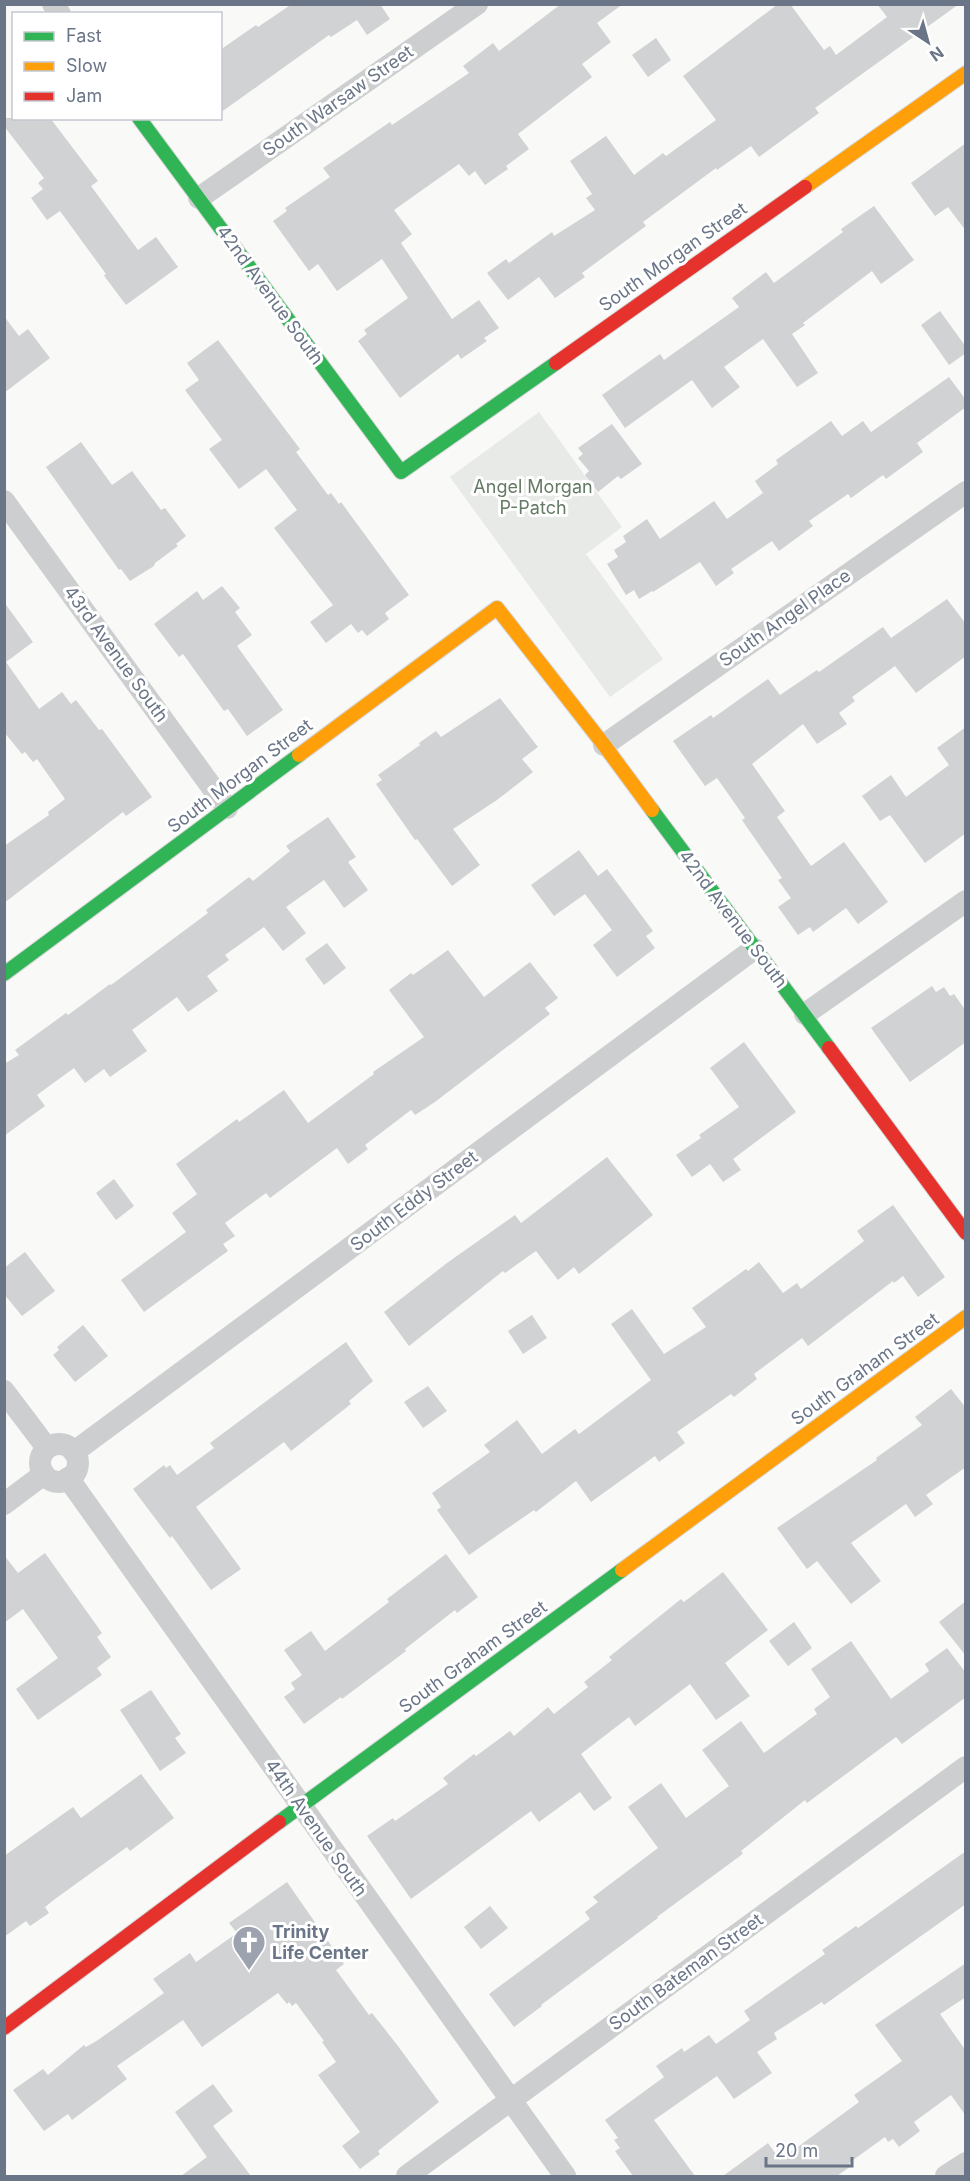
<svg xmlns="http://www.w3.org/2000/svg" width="970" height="2181" viewBox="0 0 970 2181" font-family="Inter,sans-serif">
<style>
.green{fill:#e7eae6}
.building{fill:#d1d2d3}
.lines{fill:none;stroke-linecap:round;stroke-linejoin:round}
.fast-casing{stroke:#d5d6d7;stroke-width:16}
.slow-casing{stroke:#d5d6d7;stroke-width:16}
.jam-casing{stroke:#d5d6d7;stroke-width:16}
.street{stroke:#cdcecf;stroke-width:22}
.fast{stroke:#30b455;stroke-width:14}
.slow{stroke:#ff9f0a;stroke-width:14}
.jam{stroke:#e5322d;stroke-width:14}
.labels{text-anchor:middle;stroke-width:6;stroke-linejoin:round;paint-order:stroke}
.street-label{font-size:18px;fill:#6a7587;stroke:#fff}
.park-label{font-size:18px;fill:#657a64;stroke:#fff}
.poi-label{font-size:18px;font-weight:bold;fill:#6a7587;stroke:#fff;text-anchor:start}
</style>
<rect width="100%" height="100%" fill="#f9f9f8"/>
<!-- green -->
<path class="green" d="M539,412l83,115 -36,27 77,105 -53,38 -160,-220z"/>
<!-- building -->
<g class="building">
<path d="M292,4h88l10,15 -23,16 -10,-15 -26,17 -2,-2 -109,78v-63l36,-25 2,2z"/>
<path d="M561,4h62l-26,19 14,19 -29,22 10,13 -74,57 11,15 -23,17 2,3 -23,16 -10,-14 -6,5 -10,-12 -65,46 18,24 -11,9 51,76 27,-19 20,28 -15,10 3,3 -26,18 -3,-5 -58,44 -42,-57 9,-7 -3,-4 44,-32 -26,-39 -45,32 -19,-27 -9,7 -36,-50 14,-10 -2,-3 45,-31 -7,-9 67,-46 2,3 77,-52 -6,-7 30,-23 6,8z"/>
<path d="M778,4h12l34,46 6,-4 6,9 51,-38 -10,-13h82l-144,104 4,5 -60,44 -8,-11 -34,24 -1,-2 -73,54 3,4 -64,47 3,4 -30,21 -16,-21 -31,23 -21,-27 19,-14 3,4 43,-31 2,4 41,-26 -9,-12 6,-4 -22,-33 36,-25 28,39 29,-22 3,3 50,-36 -33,-44z"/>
<path d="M656,38l15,22 -23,17 -16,-22z"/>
<path d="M4,118h46l48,63 -7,5 47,64 18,-13 22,30 -52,38 -21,-28 -1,-2 2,-1 -46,-63 -13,9 -16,-22 12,-9 -5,-6 6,-5 -40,-52z"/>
<path d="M966,143v88l-18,-24 -13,9 -24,-33z"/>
<path d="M874,206l40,54 -33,24 -9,-13 -69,52 2,2 -13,9 26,39 -21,14 -34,-48 -39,28 16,20 -28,21 -20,-28 -67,48 -23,-33 58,-41 4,6 75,-53 -7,-9 34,-26 8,11 69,-51 -2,-3z"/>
<path d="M940,311l26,36v6l-17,12 -28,-40z"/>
<path d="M4,316l15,20 9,-7 22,29 -46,35z"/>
<path d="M218,340l82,109 -4,3 32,43 3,-2 8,11 2,-2 68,93 -24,18 4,6 -22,17 -5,-6 -4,3 -7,-9 -25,19 -16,-21 23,-17 -59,-77 23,-18 -31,-41 -27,20 -30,-40 13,-9 -37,-50 14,-10 -12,-17z"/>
<path d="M949,377l17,23v7l-49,36 6,9 -37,27 -3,-4 -32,23 -3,-4 -39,27 4,5 -34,25 -7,-10 -41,28 3,4 -18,13 -16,-24 -47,30 -1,-1 -13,8 -5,-9 -8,5 -19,-31 11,-7 -4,-7 12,-8 -3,-6 24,-17 13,20 54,-38 13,18 36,-26 -8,-12 23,-17 -2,-4 55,-39 11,15 21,-15 8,11z"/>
<path d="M612,424l30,40 -21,15 -3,-3 -20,16 -13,-17 4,-4 -11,-13 5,-4 -5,-6z"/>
<path d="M81,442l31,43 20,-14 29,39 4,-2 21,28 -10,8 2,2 -23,17 -1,3 -24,15 -9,-12 -2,1 -73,-103z"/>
<path d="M222,586l18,22 -5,4 17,23 -15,11 46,64 -36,26 -19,-27 -4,2 -41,-57 -4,3 -25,-33 43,-33 6,9z"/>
<path d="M947,599l19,25v32l-50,37 -21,-27 -43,31 3,4 -16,12 8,11 -30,20 -14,-20 -51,40 33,47 -8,6 34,49 33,-24 44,60 -30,22 -12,-16 -33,24 -3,-5 -12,8 -20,-28 13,-9 -13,-18 4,-2 -40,-58 3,-2 -28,-40 -12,8 -32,-45 38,-26 2,3 55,-39 12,16 37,-25 2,2 64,-45 8,11z"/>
<path d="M4,602l29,40 -27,20 33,47 23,-17 9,12 5,-4 23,30 3,-1 50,68 -26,19 -3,-4 -119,91v-57l45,-31 -1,-3 17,-13 -28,-40 -4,3 -8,-10 -3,2 -18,-22z"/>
<path d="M500,698l38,49 -16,12 11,13 -36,28 -44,29 27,36 -28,21 -35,-47 -2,1 -39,-56 6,-4 -4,-5 42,-30 -1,-2 17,-12 5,6z"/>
<path d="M966,727v106l-41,30 -35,-48 -10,6 -18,-25 29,-21 15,22 43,-32 -12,-17z"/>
<path d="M328,817l28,40 -8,5 20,28 -24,18 -20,-28 -38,27 20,26 -23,18 -19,-24 -39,28 4,5 -22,16 11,15 -30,21 -11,-15 -45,33 15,21 -37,26 -6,-8 -19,14 -11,-15 -37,27 8,11 -41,30v-72l15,-9 -4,-5 51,-37 2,2 42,-31 1,1 97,-72 -2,-3 43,-33 4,4 37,-30 -4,-5z"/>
<path d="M579,850l19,26 9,-7 46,62 -7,5 9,12 -38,29 -24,-32 19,-15 -27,-36 -31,22 -23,-31z"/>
<path d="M327,943l19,25 -22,17 -19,-26z"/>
<path d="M448,950l36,47 46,-35 28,36 -13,10 5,6 -115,88 -20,13 -4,-5 -46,35 3,4 -20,15 -11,-16 -67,50 -4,-5 -41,30 10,13 -12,8 5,7 -84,61 -23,-32 65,-48 -14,-19 25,-19 -21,-30 61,-45 2,3 45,-32 24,33 66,-49 -1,-2 51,-35 -35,-47 22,-17 2,2z"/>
<path d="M932,986l4,6 8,-5 6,9 4,-2 12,17v31l-56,40 -39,-54z"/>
<path d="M744,1042l52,70 -63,47 8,11 -18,12 -13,-18 -18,13 -16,-22 25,-17 -2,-3 40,-28 -29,-39z"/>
<path d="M607,1157l46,58 -74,59 -5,-7 -16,13 -22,-29 -31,22 -2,-2 -94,75 -25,-34 63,-49 68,-48 6,8z"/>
<path d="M114,1179l20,27 -18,14 -20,-27z"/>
<path d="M893,1205l52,72 -27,20 -15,-21 -9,7 -1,-2 -85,65 -6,-8 -48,36 3,5 -23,18 -3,-3 -54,38 8,11 -26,19 -4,-6 -64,46 -15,-21 -40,31 -2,-2 -65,45 -32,-45 4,-3 -9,-14 58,-41 -6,-7 33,-25 25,34 33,-25 4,5 72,-54 -40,-56 21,-15 32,45 42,-27 -14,-19 54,-39 2,2 11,-9 24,31 14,-10 4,6 63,-48 -7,-10z"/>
<path d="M25,1252l30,39 -33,25 -18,-22v-26z"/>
<path d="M532,1315l15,23 -24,16 -15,-23z"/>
<path d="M83,1325l25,31 -33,26 -22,-27 6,-5 -2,-3z"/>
<path d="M346,1342l27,39 -24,20 2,3 -60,47 -7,-9 -88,65 45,62 -30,21 -39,-54 -2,2 -37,-49 31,-24 2,3 4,-3 7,10 37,-27 -4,-5z"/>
<path d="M428,1386l19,25 -24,17 -19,-26z"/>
<path d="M951,1389l15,19v59l-40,28 7,9 -18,13 -9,-13 -55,39 30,38 -30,23 -34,-43 -10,8 -30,-41 100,-68 -1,-2 46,-33 -7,-8z"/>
<path d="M45,1553l57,80 -5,4 14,20 -14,11 5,7 -64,45 -22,-31 42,-31 -35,-49 -19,14v-68l14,18z"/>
<path d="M446,1554l32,43 -21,16 -2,-3 -50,39 1,2 -64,48 -1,-2 -37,27 -20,-27 11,-8 -4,-6 11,-8 -18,-25 27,-19 14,20 64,-49 -2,-3z"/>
<path d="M723,1572l45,58 -43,33 25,33 -34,24 -26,-36 -55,42 -6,-9 -48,37 31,44 -18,13 -14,-19 -41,30 -8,-11 -120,88 -44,-63 26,-18 2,3 53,-37 -5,-6 31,-24 2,2 34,-25 4,5 34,-29 6,7 34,-27 -4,-5 28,-22 -3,-3 72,-58 3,3z"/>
<path d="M966,1601v55l-27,-34z"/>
<path d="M794,1622l18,26 -24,18 -19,-25z"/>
<path d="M851,1641l40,58 38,-28 -4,-7 22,-16 19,25v24l-64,47 -6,-7 -89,66 -2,-3 -64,51 2,2 -3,3 -83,61 1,1 -117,87 1,1 -28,21 -25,-33 101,-75 -5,-7 13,-10 -5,-5 65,-49 -30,-41 33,-24 25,35 43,-32 -27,-36 39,-29 23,32 53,-39 -3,-5 16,-12 -19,-28z"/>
<path d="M151,1690l30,44 -6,4 11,15 -26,18 -40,-61z"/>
<path d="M141,1774l33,44 -44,33 -3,-4 -72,52 -10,8 4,6 -19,13 -4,-5 -22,16v-81l69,-49 8,11z"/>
<path d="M966,1851v53l-142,101 -2,-3 -48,31 3,6 -20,13 15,21 -38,26 -17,-23 -63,44 41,56h-62l-18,-25 5,-3 -6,-8 4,-2 -13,-18 59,-43 -8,-11 26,-18 2,4 25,-17 7,9 34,-24 -6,-9 81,-57 -3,-4 34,-24 2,2z"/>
<path d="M287,1882l57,82 -8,6 33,45 3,-2 26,33 41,56 -61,49 2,3 -20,15 -18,-23 18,-14 -42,-57 18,-13 -14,-20 2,-1 -28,-38 -4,3 -3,-4 -2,2 -9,-11 -76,54 -19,-27 -66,46 10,13 -55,41 -4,-6 -24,17 -31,-41 30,-21 5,6 36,-30 2,2 12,-7 66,-47 -11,-14 37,-26 6,9 41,-29 -8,-10z"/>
<path d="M490,1906l18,22 -27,21 -17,-22z"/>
<path d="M966,1963v34l-26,17 26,37v65l-15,-21 -37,27 6,9 -21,16 -6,-8 -5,3 -3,-5 -36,26 2,3 -14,10h-114l45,-33 12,17 79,-58 -5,-7 48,-34 -27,-36z"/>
<path d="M213,2084l20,27 -20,15 38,50h-70l26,-19 -32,-45z"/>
</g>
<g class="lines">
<defs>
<g id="fast">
<path d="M139,118l262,354 155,-109"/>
<path d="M652,810l177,238"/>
<path d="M4,974l295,-219"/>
<path d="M279,1822l343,-252"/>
</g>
<g id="slow">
<path d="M805,187l161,-114"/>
<path d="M299,755l198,-147 107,137 48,65"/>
<path d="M622,1570l344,-253"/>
</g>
<g id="jam">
<path d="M556,363l249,-176"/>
<path d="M829,1048l137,185"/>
<path d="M4,2028l275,-206"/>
</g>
</defs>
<!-- fast casing -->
<use href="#fast" class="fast-casing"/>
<!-- slow casing -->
<use href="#slow" class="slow-casing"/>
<!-- jam casing -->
<use href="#jam" class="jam-casing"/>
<!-- street -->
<g class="street">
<path d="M53,4l7,10"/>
<path d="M199,198l278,-194"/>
<path d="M4,501l223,307"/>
<path d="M604,745l362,-253"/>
<path d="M805,1014l161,-113"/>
<path d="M4,1391l43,57"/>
<circle cx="59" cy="1463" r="19"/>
<path d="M74,1452l680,-503"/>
<path d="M68,1478l497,698"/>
<path d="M4,1504l40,-30"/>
<path d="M407,2176l559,-409"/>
<path d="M946,2176l20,-13"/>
</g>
<!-- fast -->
<use href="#fast" class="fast"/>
<!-- slow -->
<use href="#slow" class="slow"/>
<!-- jam -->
<use href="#jam" class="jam"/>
</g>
<!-- icons -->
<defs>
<symbol id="church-pin" viewBox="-11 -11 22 30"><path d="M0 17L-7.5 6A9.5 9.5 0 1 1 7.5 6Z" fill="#9ca3af" stroke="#fff"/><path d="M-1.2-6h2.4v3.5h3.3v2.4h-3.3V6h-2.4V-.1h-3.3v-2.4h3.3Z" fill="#fff"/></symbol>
</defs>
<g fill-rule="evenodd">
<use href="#church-pin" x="230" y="1923" width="38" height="52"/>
</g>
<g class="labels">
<!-- street labels -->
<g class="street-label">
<text transform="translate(338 101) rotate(-35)" y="6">South Warsaw Street</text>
<text transform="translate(673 257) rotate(-35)" y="6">South Morgan Street</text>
<text transform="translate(270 295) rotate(54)" y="6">42nd Avenue South</text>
<text transform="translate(785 618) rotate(-35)" y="6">South Angel Place</text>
<text transform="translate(116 654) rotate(54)" y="6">43rd Avenue South</text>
<text transform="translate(240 776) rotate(-37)" y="6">South Morgan Street</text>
<text transform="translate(733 919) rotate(53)" y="6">42nd Avenue South</text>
<text transform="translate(414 1201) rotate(-37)" y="6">South Eddy Street</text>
<text transform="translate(865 1369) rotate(-36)" y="6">South Graham Street</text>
<text transform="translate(473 1657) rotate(-36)" y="6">South Graham Street</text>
<text transform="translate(316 1828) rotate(55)" y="6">44th Avenue South</text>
<text transform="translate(686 1972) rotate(-36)" y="6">South Bateman Street</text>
</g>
<!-- park labels -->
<g class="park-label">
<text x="533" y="493">Angel Morgan<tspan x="533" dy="21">P-Patch</tspan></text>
</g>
<!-- poi labels -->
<g class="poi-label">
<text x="272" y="1938">Trinity<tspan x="272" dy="21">Life Center</tspan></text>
</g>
</g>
<!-- border -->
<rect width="970" height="2181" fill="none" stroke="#6a7587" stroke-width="12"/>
<!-- legend -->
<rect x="12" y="12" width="210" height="108" fill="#ffffff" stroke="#c3c8cf" stroke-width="1.5"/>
<rect x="24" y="32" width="30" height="9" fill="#30b455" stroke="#c3c8cf" stroke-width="1.5"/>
<text x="66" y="42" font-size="18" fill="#6a7587">Fast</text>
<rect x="24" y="62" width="30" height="9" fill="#ff9f0a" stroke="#c3c8cf" stroke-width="1.5"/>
<text x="66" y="72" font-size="18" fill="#6a7587">Slow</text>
<rect x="24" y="92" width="30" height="9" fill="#e5322d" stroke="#c3c8cf" stroke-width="1.5"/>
<text x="66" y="102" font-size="18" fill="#6a7587">Jam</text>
<!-- north arrow -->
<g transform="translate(928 42) rotate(144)" stroke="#ffffff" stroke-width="4.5" paint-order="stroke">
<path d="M0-4.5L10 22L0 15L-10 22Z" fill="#6a7587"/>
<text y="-9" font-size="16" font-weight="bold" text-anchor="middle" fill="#6a7587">N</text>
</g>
<!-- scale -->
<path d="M766 2157v9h86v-9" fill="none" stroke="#6a7587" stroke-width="3"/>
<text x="775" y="2157" font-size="18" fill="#6a7587" stroke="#ffffff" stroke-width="4.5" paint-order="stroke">20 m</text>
</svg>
